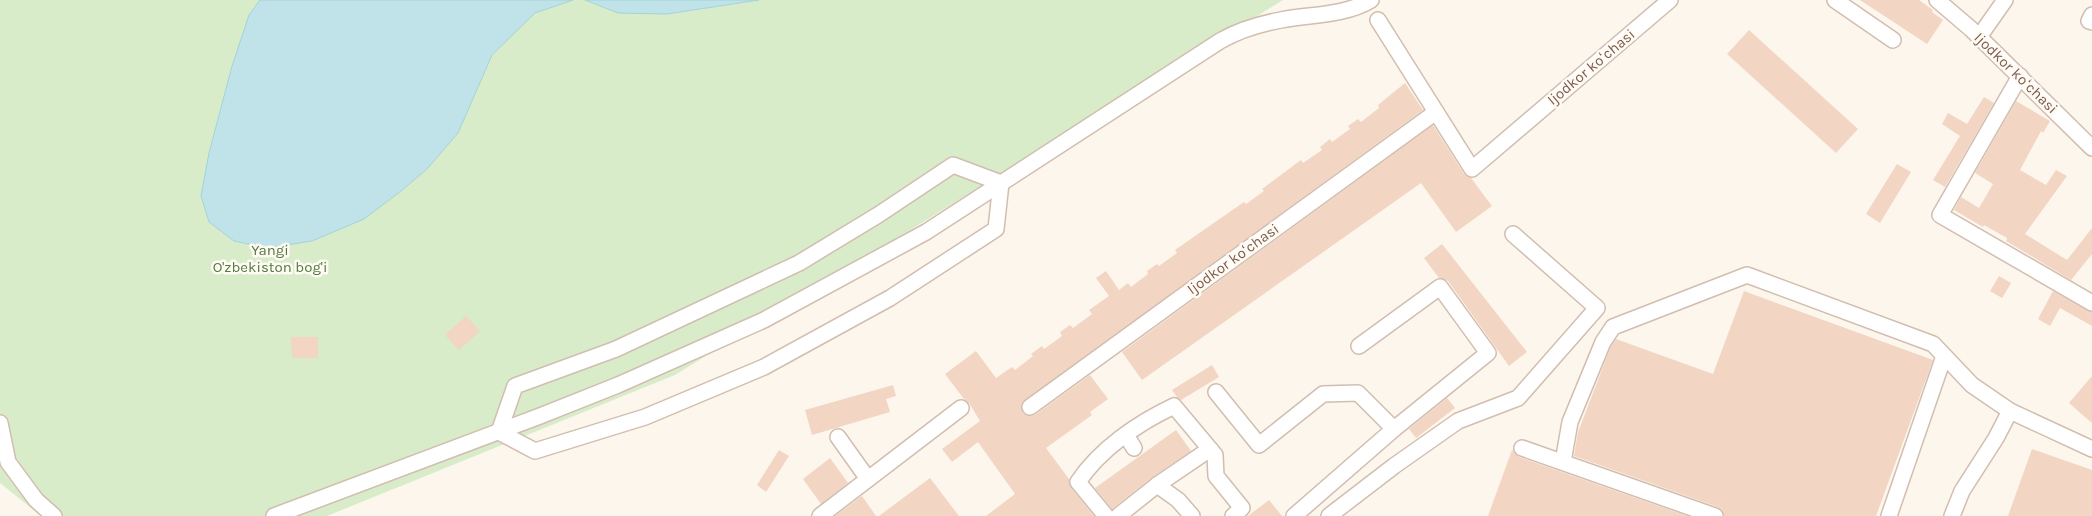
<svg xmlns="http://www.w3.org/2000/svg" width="2092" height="516" viewBox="0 0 2092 516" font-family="Karla,sans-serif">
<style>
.green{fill:#d8ecc9}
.water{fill:#bfe3e8;stroke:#a5d3da}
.building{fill:#f3d5c3}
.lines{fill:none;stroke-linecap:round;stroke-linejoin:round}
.minor-casing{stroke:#d1beb0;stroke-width:18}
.minor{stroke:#fff;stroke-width:15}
.labels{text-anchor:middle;stroke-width:5;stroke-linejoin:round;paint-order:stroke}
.street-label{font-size:15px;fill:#7a5c4d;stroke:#fffaf3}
.park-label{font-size:15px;fill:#537a41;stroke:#fffaf3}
</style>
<rect width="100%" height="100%" fill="#fdf6ec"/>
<!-- green -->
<path class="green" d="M0,0h1283l-608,375 -348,141h-286l-41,-33z"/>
<!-- water -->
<g class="water">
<path d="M260,0h313l-38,13 -43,42 -34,78 -31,36 -26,22 -37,28 -52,22 -45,7 -33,-7 -25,-19 -8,-26 8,-43 23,-87 17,-51z"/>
<path d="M585,0h174l-92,14 -49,-1z"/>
</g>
<!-- building -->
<g class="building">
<path d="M1860,0h59l14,10 -1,2 11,8 -16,24z"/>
<path d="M1749,30l109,99 -22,24 -109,-99z"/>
<path d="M1405,83l18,27 -401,293 -1,5 2,5 7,3 5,-1 55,-40 18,24 -18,13 2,3 -46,33 23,31 2,9 23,28h-108l29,-22 -37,-52 -26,20 -10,-13 38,-28 -11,-18 -5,-4 -19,-25 31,-23 20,27 16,-11 3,3 18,-14 -2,-2 11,-8 2,3 18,-13 -2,-4 10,-7 3,3 19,-14 -3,-4 20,-14 -13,-18 10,-7 13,19 9,-7 3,4 17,-13 -1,-3 10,-7 2,2 18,-13 -2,-3 69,-48 2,2 18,-13 -2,-2 39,-29 2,3 19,-13 -2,-3 10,-8 2,3 18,-13 -2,-3 10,-7 3,3 18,-14 -1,-3z"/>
<path d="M1984,97l10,6 -49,84 -12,-7 27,-44 -18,-12 6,-11 19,11z"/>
<path d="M2016,101l34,20 -7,12 -2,-2 -21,39 26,15 10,-15 11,6 -42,58 42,26 25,-32v26l-21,26 -65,-39 1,-3 -23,-13 -1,2 -29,-17 7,-13 18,11 14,-24 -18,-11z"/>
<path d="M1433,125l31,49 7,4 21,28 -36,26 -35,-49 -279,197 -20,-28z"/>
<path d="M1897,164l14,8 -31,51 -14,-9z"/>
<path d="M1442,244l85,108 -18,14 -61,-85 -9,-3 -15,-20z"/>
<path d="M1999,276l12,7 -9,15 -12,-7z"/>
<path d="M1744,291l189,69 -57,156h-152l-2,-6 -4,-3 -144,-51 4,-24 33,-86 5,-7 97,35z"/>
<path d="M2053,291l39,21v14l-32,-18 -10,18 -12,-7z"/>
<path d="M466,316l14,15 -21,19 -14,-15z"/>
<path d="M291,337h27v21h-26z"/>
<path d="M1212,365l7,12 -38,23 -4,-3 -5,-7z"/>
<path d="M2092,376v47l-23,-20z"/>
<path d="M893,385l3,11 -10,3 4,13 -78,23 -7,-25z"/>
<path d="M1447,398l8,10 -39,30 -7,-9z"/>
<path d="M1176,430l15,21 -40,27 -39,31 -17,-21z"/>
<path d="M2032,449l60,21v46h-84z"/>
<path d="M779,450l10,6 -23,36 -9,-7z"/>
<path d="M1512,450l7,7 168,59h-199z"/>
<path d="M830,458l18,25 -27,21 -18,-25z"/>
<path d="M930,478l29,38h-80z"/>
<path d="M862,496l14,20h-41z"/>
<path d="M1269,500l13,16h-34z"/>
</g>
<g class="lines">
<defs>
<g id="minor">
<path d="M1835,0l58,40"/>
<path d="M1937,0l34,29 121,119"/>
<path d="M2092,15l-3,6 3,1"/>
<path d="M1378,20l94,149 198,-169"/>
<path d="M1979,37l26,-37"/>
<path d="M2020,76l-80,139 152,88"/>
<path d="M953,165l48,18 -5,46 -106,69 -126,69 -119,50 -110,34 -36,-19 16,-46 101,-37 183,-86 79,-48z"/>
<path d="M1216,392l43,53 64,-51 35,-1 36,36"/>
<path d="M1030,407l406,-295"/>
<path d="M0,423l8,39 28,38 18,16"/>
<path d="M1126,435l8,13"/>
<path d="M838,437l30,42"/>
<path d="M1522,448l193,68"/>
<path d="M1563,462l7,-40 33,-80 10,-15 134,-52 186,69 39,41 38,26 82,38"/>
<path d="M1157,485l21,15 14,16"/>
<path d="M274,516l266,-100 78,-31 146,-65 162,-88 294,-191c19,-11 39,-17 61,-21 31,-6 63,-4 90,-20"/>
<path d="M820,516l141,-108"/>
<path d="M1106,516l-28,-34c22,-33 60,-59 96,-76l41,49 1,21 26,32 -9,8"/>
<path d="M1118,516l39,-31 53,-36"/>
<path d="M1294,516l100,-87 94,-76 -48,-66 -81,59"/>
<path d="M1329,516l65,-50 64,-45 60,-23 79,-90 -84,-74"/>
<path d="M1889,516l55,-160"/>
<path d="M1952,516l10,-25 34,-53 14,-27"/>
</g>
</defs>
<!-- minor casing -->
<use href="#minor" class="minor-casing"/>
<!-- minor -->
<use href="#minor" class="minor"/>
</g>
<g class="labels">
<!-- street labels -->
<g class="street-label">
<text transform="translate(1591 67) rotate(-40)" y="5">Ijodkor koʻchasi</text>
<text transform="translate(2016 73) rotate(44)" y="5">Ijodkor koʻchasi</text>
<text transform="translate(1233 259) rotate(-36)" y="5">Ijodkor koʻchasi</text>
</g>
<!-- park labels -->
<g class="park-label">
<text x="270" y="255">Yangi<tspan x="270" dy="17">O'zbekiston bog'i</tspan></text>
</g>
</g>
</svg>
